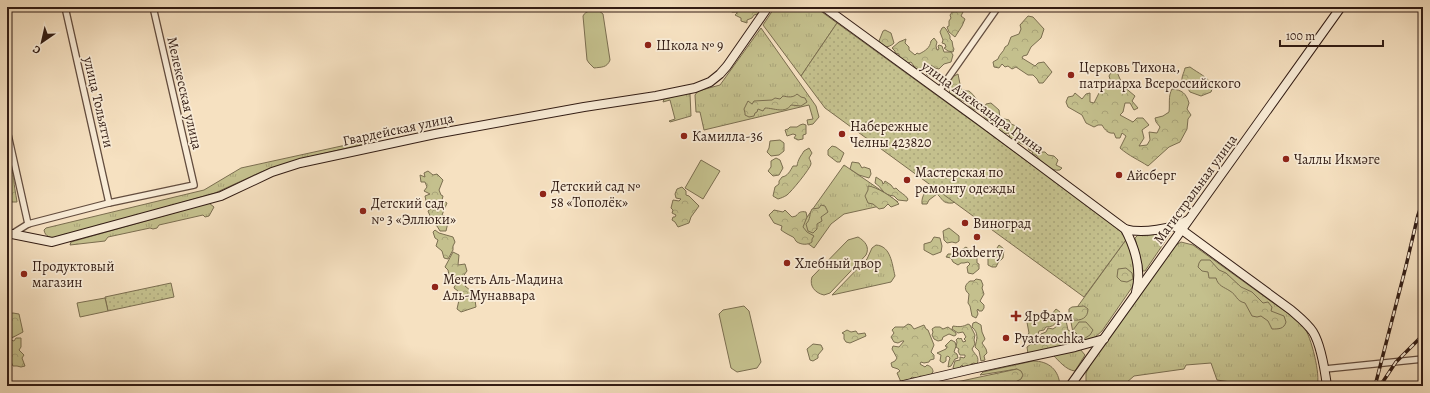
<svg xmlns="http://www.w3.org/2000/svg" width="1430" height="393" viewBox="0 0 1430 393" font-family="Alegreya,serif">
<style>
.grass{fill:url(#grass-tufts);stroke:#7b6e50}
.forest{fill:url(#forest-crowns);stroke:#7b6e50}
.park{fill:url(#park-dots);stroke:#7b6e50}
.garden{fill:#c4c08d;stroke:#7b6e50}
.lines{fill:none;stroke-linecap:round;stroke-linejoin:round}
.street-casing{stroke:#634d3f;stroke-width:8}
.secondary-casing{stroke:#321c14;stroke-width:10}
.street{stroke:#f9ecd7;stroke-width:5.5}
.secondary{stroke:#f9ecd7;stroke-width:8}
.rail-casing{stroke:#321c14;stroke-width:3.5}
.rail{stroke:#f9ecd7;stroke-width:2;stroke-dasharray:6;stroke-linecap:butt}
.poi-dot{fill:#8f2418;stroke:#f9ecd7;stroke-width:1.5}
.labels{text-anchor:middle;stroke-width:3.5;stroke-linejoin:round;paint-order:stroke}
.poi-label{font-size:14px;fill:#321c14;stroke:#f9ecd7;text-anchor:start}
.street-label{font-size:14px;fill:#321c14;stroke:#f9ecd7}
</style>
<defs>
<pattern id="grass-tufts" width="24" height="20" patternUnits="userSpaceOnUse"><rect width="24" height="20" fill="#c4c08d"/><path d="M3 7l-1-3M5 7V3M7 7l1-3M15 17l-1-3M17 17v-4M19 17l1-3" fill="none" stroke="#a9a479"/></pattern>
<pattern id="forest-crowns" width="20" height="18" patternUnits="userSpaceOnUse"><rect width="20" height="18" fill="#c4c08d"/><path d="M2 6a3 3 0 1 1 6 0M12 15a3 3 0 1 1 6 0" fill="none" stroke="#a9a479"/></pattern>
<pattern id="park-dots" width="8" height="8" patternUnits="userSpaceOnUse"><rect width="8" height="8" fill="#c4c08d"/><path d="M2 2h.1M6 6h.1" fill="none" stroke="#a9a479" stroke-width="1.8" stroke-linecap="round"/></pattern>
</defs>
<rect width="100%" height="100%" fill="#f6e1c1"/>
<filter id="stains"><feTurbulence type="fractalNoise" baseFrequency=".005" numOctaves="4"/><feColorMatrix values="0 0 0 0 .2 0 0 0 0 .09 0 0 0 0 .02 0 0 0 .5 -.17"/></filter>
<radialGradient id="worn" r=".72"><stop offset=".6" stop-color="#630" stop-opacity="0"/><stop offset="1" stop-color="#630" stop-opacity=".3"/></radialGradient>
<!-- grass -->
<g class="grass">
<path d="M775,7h40l22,16 -36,53 -38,-51z"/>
<path d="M761,28l55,78 3,11 -6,7 -5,1 -1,-5 6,-1 -4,-14 -105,25 -4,-18h-4l-1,-17 3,-4 22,-6z"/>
<path d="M688,93l2,1 1,22 -21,6 -1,-1 6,-2 -5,-19 -7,2 1,-3z"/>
<path d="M369,140v3l-69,16 -39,13 -46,21 -158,45c-6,0 -12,-1 -13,-8l2,-2 158,-38 37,-22z"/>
<path d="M844,165l54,37 -54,12 -13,10 -17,24 -19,-14z"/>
<path d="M209,203l5,4 -5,9 -4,1 -2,-2 -44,10 -2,3 -4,1 -3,-1 -42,9 -3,4 -35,4 1,-3z"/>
<path d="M1167,230l3,4 -25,37h-2l-8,-33 3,-3z"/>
<path d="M1128,237l7,37 -2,12 -31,45 -8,7 -19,5 -5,-26z"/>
<path d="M1181,242l12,3c24,17 48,35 72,52 13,10 28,18 39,30 7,9 17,49 13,59h-85l-1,-4 -14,-2 -6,-17 -25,2 -2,4 -50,7 -8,7v3h-40v-13l7,-13 80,-113z"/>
<path d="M876,245c15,1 16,19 19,31l-4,6 -59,13 35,-36 5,-11z"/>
<path d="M1080,349l5,6 -10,16c-9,-1 -16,-10 -22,-16z"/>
<path d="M1033,361c16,0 26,9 27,25h-52l13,-8 1,-3 -5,-6 -37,6 3,-3z"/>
</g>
<!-- forest -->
<g class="forest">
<path d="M725,7h35l1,2 -3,5 -4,1 -2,3 -5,2v3l-6,-2v-3l-6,-3 2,-2v-1h-5z"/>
<path d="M956,7l6,1 1,4 -2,4 4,3 -3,7 -7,11 -6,-5 -2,-5 2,-1v-5l2,-3 -1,-3z"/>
<path d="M1028,16l5,1 11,12 -3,9 -10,9 -4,8 -4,1 -1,2 13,8 3,-3 6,-1 8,10 -9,11h-4l-2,-4 -4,-4h-5l-12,-8 -4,2 -4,-3 -3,1 -3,-3 -3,4 -5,-1 -1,-5 5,-3c1,-5 6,-7 7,-12l3,-2 3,-8 8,-3 2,-5 -1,-4z"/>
<path d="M944,27l2,2 4,7v3l2,2 1,6 1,2 -1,3 -5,-1 -4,-3 2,-1 -1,-3 -3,-1 1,-3 -3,-8 2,-4z"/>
<path d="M885,30l6,3 3,10c-3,3 -6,4 -11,4l-4,-6 4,-10z"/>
<path d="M934,38l3,4 -1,4 1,4 2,-1 -1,-3 1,-1 3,1 2,6h7l2,3 -2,7 -7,2 -5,5 -4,-1 -4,-3 4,9 -2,3 -6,-2 -3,-5 -4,1 -4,-2 -5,-7 -3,1 -9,-6v-3l-4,-1v-2l-3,-3 7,-6 7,-3 -1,4 4,4v3l6,5 2,-2 2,1c6,-3 11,-6 12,-13z"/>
<path d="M1190,67c8,6 18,10 23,19l-2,6 -10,4 -11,-4 -5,-8 -3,-1c-1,-6 2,-10 3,-15z"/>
<path d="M1112,71l5,1 6,14 12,10 -3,5 6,7 -4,2 -4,-7h-5l-2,9 -3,3 13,7 4,-4h6l6,7 -7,5 2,8 -5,8 8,-1 3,-5 -1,-8 8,1 3,-6 -4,-5 -1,-4 8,-2 6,-4c1,-8 -1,-16 3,-23 10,1 14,4 17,14l-2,6 4,6 -3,4 -1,10 -7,13 -11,5 -21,19c-9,-6 -19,-10 -28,-18l6,-12 -4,-3 -2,5h-4l-2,-5c-6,1 -9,-3 -12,-8h-4l-4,2 -8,-4 -4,-8 -14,-8 -2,-5 2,-5 5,-1 2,-3 7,6 4,-5 4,-1v9l4,1 5,-10 12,-11 -2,-6z"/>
<path d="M958,74l3,15 5,2h3c6,4 8,11 13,15l-1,4c-6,1 -11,-1 -13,-7l-9,-4h-3l-1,-3 -6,-3 1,-3 -4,-5 4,-4v-3z"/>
<path d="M797,94l4,3 4,1 2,4 -6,4 -10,-1c-6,9 -17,3 -26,3l-2,3 -5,-2 -1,3 -2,1 -1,3 -5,1 -4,-2v-2l-1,-4 4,-8 4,3 2,-3 18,-1 3,-2 5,1 3,-3c5,1 10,2 14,-2z"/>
<path d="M991,103l8,7 1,8 9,2 2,4 5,2 2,7 9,3 1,4 12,8 1,4h4l3,3 6,1 4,4 -2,5 6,3 -2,2c-9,2 -19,-8 -24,-15h-3l-1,-4 -3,-1 -2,-5c-6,0 -10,-5 -17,-6l-1,-6 -6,1 -6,-6 -1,-3c-6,-2 -14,-8 -14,-15l4,3h6l-7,-6 1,-3z"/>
<path d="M803,124l3,1v9l-3,1v4l-5,1 -4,-2 2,-3 -3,-1 -6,2 -2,-6 3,-1 2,-2h7l3,-2z"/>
<path d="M780,140l4,3v8l-5,4 -8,1 -4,-4 2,-4 1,-7z"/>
<path d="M832,146l4,1 8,6 -4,9h-3l-9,-7v-5z"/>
<path d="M809,148l3,5 -3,5c1,2 2,4 2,6 -1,5 -20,28 -24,31 -3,2 -6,3 -9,4l-5,-3 2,-9 4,-3v-3l3,-4c6,-1 8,-6 11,-11h4c1,-7 4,-10 7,-15z"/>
<path d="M776,158l4,2 3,8 -4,7 -6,1 -5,-5 3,-4v-6z"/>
<path d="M7,162l5,4v6l2,3c-1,6 2,20 3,27h-5l-5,-9z"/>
<path d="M852,162l7,1 3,5 2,-1 6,2 1,5 -2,4 -10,-3 -9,-6z"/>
<path d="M428,171l5,4 4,-1 6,6 -4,10 2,5 2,1 -1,4 5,3 -5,12 7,3 -3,13h-6l-3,-5 -4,-3 -5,-12 4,-3v-5l-6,-2 -1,-5 5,-2 -6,-3 3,-4 -2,-5h-4l-1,-7 5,2 -1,-4z"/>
<path d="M876,177l6,4 1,3 1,-1 1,-2 6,4 3,4 2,-1c4,5 9,6 12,11l-1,2 -9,-1 -4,-4c-12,-1 -11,-8 -19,-13z"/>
<path d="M933,183l23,17 -3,3c-11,1 -10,-4 -16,-9l-8,6 -2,4h-5c-1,-9 5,-14 11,-21z"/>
<path d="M868,186c7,0 27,12 31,18l-8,3 -3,-3 -4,4 -5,1 -6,-5 -5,-1 -3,-7 3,-6z"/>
<path d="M682,187l4,4v4l3,1 10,10 -8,11 -2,6 -11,4 -3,-5 -3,-2 1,-3h2l1,-2 -4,-2 1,-3 -2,-2 2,-8 6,1 2,-2 -5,-1 -1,-4 2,-5z"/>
<path d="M821,205l4,1 3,6 -7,5 1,4 -5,3v5l-4,4 -5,-2 -2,-7c5,-5 3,-10 6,-15l7,-1z"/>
<path d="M774,210l9,2 2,-2 7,7 4,-1c3,-4 5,-5 10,-4l1,5 -4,10 4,5 7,4 -2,3v3c-4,3 -10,3 -15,0 -2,-1 -2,-4 -4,-5 -4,-2 -8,-4 -12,-7l1,-4 -8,-3 -5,-8z"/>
<path d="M949,228l10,8v5l-3,2 -4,-1 -5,1 -3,-3 -1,-9z"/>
<path d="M435,230l4,3 14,4 2,5 -2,4v4l-5,9 -4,-1 -2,-7 -6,-5 2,-6 -3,-2 -2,-6z"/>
<path d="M934,237l6,1 2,8 -1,6 -8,3 -9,-5v-6l7,-2z"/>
<path d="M999,245l5,4 -1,9 -5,5 -2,4h-4l-4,-2v-8l5,-3z"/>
<path d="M966,247c5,3 6,8 11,11v5l2,1v5l-6,5 -5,-1 -1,-6 3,-3 -2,-2 -4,1h-3l-3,2 -5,-3 -2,-4 -5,-1 2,-3h4l6,2 3,-6z"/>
<path d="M453,252l6,3 -1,10 7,-1 2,7 -3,4 4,3 -3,8 6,5v5l4,4 1,7 -15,5 -4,-3 2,-9 -4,-5 3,-4 -4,-3 3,-8 -2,-4 -6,-1 -1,-5 -3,-3z"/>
<path d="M1201,260h9l9,10 7,3 15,14 11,5 11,11 5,-1 4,5 -1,4 13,5 2,6c-2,7 -7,7 -14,7l-4,-8 -7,-5 -4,1 -5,-1 -7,-13c-9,-2 -8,-8 -15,-12 -6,-4 -12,-5 -14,-13h-7l-1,-6 -6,-1 -4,-4 1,-4z"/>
<path d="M1126,268l6,5 1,6 -6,3 -6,-1 -4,-4 1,-8z"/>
<path d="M976,279l5,1 2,5 -1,3 2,6 -4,7 4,4v3l-2,3h-3l-1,-2 -1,1 1,4 -2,4 -4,-2 -2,-10 -2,-3 1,-9c-5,-4 -5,-9 1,-13h4z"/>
<path d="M1084,306l4,3c0,9 -7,12 -15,11l-4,-8v-3l3,-2z"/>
<path d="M1056,309l4,3c-3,8 -3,15 -14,15l-2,3 -5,1 -1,3 2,5 -4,3 -5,-1 -4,1 -1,-5 3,-4 -3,-16 2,-1 6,3 3,-3 10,3 1,-5h4z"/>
<path d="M13,313l6,1 4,18 -15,8h-1v-26z"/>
<path d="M1065,316l3,14 5,3 1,4 -3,7 -11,4 -3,-1 -29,7 -1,-7 4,-3h7l3,-4v-6l5,-2 2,-4 5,1 7,-5v-6z"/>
<path d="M976,322l5,3 1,7 3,7 -3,4 4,6 1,4 -3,3 1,4 -4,1 -2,-10 -4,-4c2,-8 4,-14 -3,-20l1,-4z"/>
<path d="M1079,322h7l7,8 -3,5 -8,5 -5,-2v-4l-4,-4z"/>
<path d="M908,324l3,1 3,4 10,-4 2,4 2,1 6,15 -3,7 3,3v4l-4,1 -1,2 -5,1 -3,-1 -1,2 5,3 2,-2c3,1 6,3 6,7 -4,5 -7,5 -13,4l-3,3 -5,-2 -4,4 -7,1 -4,-9 3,-2 -2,-2 -6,-2 -1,-4 4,-2 2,-3 -5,-9 1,-3 6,1 5,-6h-2l-4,2 -4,-1 -3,-5 3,-4 -2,-3 3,-3h9z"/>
<path d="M968,324l2,1 5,10 -1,5 1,4 -3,5c3,7 8,6 5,16l-3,-2 -3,1v2l-7,2 -2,-3 -5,5 -4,-2 2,-7 5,-1v-3l4,1 1,-1v-2h-5l-2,-4 1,-2 -3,-2 1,-5 -1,-2 2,-2 2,1 1,-1 2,4 3,-1 -2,-2 2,-2 -3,-5 -5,1 -6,-4 1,-3c6,1 10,1 15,-2z"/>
<path d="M935,327h5l3,2 5,-2 8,6v2l-2,1 -5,-2 -6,3 -1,3 -4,1 -4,-2 -2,-4 1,-3 -1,-3z"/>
<path d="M847,330l4,2 5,-1 2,3 7,-1 1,3 -16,7 -4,-1 -2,-3v-5l-2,-1z"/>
<path d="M16,338h5v9l-2,3 5,5 -2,3 3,8 -4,1 -4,-1h-4l-3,-6 -3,-2v-16h2l2,-2 3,1z"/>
<path d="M951,340l4,2 1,4 -2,6 3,2 1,4 -3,1 -4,7 -3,1 1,-6 1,-3 -2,-2 -2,1v4l-3,2 -3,-2 1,-6 -4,-2 9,-4 1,-2 -2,-1z"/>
<path d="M813,344l8,1 2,4 -5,6v3l-5,3 -3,-1 -3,-11z"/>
<path d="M1017,369l4,2 2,4 -2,4 -13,7h-70z"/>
</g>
<!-- park -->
<g class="park">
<path d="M837,23l288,209 3,5 -44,60 -259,-189 -24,-32z"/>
<path d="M171,283l3,14 -66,14 -3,-14z"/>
</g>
<!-- garden -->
<g class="garden">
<path d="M598,10l5,4 7,46c-3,8 -9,7 -16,8l-5,-5 -2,-3 -4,-44c3,-6 9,-5 15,-6z"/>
<path d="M701,160l19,11 -17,28 -18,-11z"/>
<path d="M858,237c7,4 12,10 8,18l-36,38 -6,2c-9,-2 -15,-9 -12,-18l36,-37z"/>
<path d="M105,298l3,13 -28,6 -3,-14z"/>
<path d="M744,306l5,5 12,51 -4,6 -20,4 -6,-4 -12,-54 4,-4z"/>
</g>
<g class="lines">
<defs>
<g id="street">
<path d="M65,7l44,196"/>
<path d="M939,91l59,-84"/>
<path d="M7,130l21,94"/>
<path d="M12,234l16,-10 81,-21 85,-18 -41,-178"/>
<path d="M1325,369l98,-10"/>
</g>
<g id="secondary">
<path d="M824,7l155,113 146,109c17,5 47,0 63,-9"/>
<path d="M1177,228l5,2 109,80c8,7 16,13 22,22 8,13 12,39 14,54"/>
<path d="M1125,229c10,19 17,42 11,63"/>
<path d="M7,235l5,-1 40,8 169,-46 51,-24 28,-9 135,-29 149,-27 72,-11 39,-8 15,-6 10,-8 7,-8 41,-59"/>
<path d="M899,386l73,-17 103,-22 29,-8"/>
<path d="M1070,386l271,-379"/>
</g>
</defs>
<!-- street casing -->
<use href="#street" class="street-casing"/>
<!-- secondary casing -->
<use href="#secondary" class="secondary-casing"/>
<!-- street -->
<use href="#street" class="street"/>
<!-- secondary -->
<use href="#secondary" class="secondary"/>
<defs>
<g id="rail">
<path d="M1375,386l31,-120 12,-51 5,-14"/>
<path d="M1380,386l16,-24 27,-27"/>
</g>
</defs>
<!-- rail casing -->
<use href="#rail" class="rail-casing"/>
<!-- rail -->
<use href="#rail" class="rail"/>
</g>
<!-- markers -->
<g class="poi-dot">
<circle cx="648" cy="45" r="4"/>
<circle cx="1071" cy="75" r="4"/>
<circle cx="842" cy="134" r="4"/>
<circle cx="684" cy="136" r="4"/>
<circle cx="1286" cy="159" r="4"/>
<circle cx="1119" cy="175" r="4"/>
<circle cx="907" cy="180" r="4"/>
<circle cx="543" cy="194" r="4"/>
<circle cx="363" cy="211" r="4"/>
<circle cx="965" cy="223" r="4"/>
<circle cx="977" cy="237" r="4"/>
<circle cx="787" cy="263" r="4"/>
<circle cx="24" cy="274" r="4"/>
<circle cx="435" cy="287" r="4"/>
<path d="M1014 310h4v4h4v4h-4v4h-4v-4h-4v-4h4z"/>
<circle cx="1006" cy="338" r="4"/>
</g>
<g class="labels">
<!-- poi labels -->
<g class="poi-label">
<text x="656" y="50">Школа № 9</text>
<text x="1079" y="72">Церковь Тихона,<tspan x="1079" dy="16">патриарха Всероссийского</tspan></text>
<text x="850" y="131">Набережные<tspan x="850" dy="16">Челны 423820</tspan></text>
<text x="692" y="141">Камилла-36</text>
<text x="1294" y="164">Чаллы Икмәге</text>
<text x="915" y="177">Мастерская по<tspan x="915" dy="16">ремонту одежды</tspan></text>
<text x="1127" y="180">Айсберг</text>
<text x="551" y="191">Детский сад №<tspan x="551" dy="16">58 «Тополёк»</tspan></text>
<text x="371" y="208">Детский сад<tspan x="371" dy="16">№ 3 «Эллюки»</tspan></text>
<text x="973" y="228">Виноград</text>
<text x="977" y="257" text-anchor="middle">Boxberry</text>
<text x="795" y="268">Хлебный двор</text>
<text x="32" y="271">Продуктовый<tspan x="32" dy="16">магазин</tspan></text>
<text x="443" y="284">Мечеть Аль-Мадина<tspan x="443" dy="16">Аль-Мунаввара</tspan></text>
<text x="1024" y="321">ЯрФарм</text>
<text x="1014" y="343">Pyaterochka</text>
</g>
<!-- street labels -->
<g class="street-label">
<text transform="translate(185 93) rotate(77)" y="5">Мелекесская улица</text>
<text transform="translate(99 102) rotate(77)" y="5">улица Тольятти</text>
<text transform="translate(983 107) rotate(36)" y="5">улица Александра Грина</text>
<text transform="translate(398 129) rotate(-12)" y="5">Гвардейская улица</text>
<text transform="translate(1195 189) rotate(-54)" y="5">Магистральная улица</text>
</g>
</g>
<!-- margin -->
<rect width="1430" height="393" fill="none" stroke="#f6e1c1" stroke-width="24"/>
<rect x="8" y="8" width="1414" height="377" fill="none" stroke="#321c14" stroke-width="2"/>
<rect x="12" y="12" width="1406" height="369" fill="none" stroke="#321c14"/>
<!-- north arrow -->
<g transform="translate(42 42) rotate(214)" stroke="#f9ecd7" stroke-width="3" paint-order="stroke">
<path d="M0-3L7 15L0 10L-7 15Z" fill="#321c14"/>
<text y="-6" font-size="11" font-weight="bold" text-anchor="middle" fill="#321c14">С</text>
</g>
<!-- scale -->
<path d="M1280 40v6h103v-6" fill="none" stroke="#321c14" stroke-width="2"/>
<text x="1286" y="40" font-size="12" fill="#321c14" stroke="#f9ecd7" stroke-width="3" paint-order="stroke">100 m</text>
<rect width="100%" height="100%" filter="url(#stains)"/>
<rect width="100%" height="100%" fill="url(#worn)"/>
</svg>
